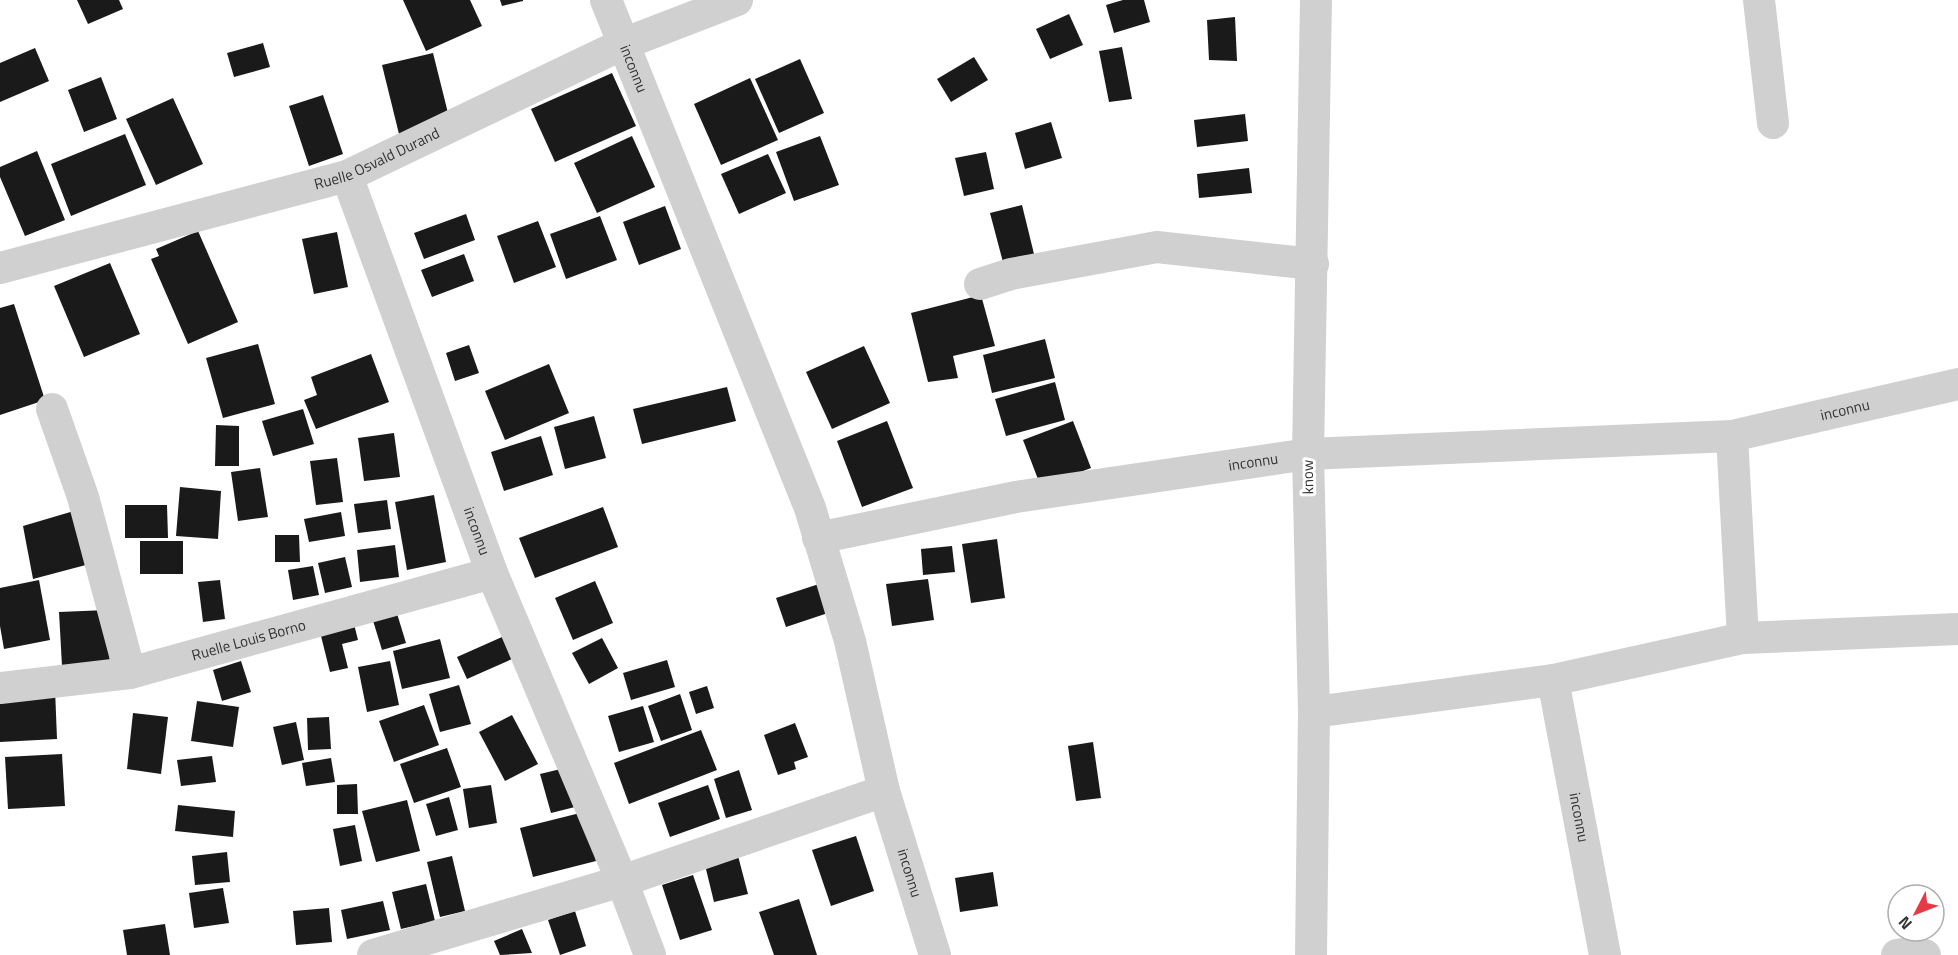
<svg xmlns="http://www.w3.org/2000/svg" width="1958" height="955" viewBox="0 0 1958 955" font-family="'Titillium Web',sans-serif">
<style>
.building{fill:#1a1a1a}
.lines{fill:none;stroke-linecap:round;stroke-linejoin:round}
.street{stroke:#d0d0d0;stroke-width:32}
.labels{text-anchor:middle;stroke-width:6;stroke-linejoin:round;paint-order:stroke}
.street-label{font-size:15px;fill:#333;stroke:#fff}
</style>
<rect width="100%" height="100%" fill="#fff"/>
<!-- building -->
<g class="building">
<path d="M77,0h42l4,9 -35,15z"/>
<path d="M403,0h67l12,26 -56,25z"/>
<path d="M500,0h23v1l-21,5z"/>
<path d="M1123,0h21l6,22 -36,11 -8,-28z"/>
<path d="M1069,14l14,31 -33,14 -14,-30z"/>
<path d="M1235,17l2,44 -28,-1 -2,-40z"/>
<path d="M263,43l7,24 -36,10 -7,-24z"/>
<path d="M1122,47l10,52 -23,3 -10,-51z"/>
<path d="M35,48l14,33 -49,21v-39z"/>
<path d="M433,53l17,68 -51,13 -17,-69z"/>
<path d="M974,57l14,23 -37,22 -14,-23z"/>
<path d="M800,59l24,54 -45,20 -24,-54z"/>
<path d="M612,73l24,53 -81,36 -24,-53z"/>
<path d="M101,77l16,42 -33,13 -16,-42z"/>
<path d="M750,78l28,62 -57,25 -27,-61z"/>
<path d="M323,95l20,59 -34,12 -20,-60z"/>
<path d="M173,98l30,66 -47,21 -30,-66z"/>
<path d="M1245,114l3,27 -51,6 -3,-27z"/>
<path d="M1051,122l11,36 -37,11 -10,-36z"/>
<path d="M125,134l21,51 -75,31 -20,-52z"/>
<path d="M632,136l23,51 -58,26 -23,-50z"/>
<path d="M820,136l19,49 -45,16 -18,-49z"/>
<path d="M37,151l28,69 -40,16 -25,-59v-10z"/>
<path d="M986,152l8,37 -30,7 -9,-38z"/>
<path d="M768,154l18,39 -47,21 -18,-40z"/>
<path d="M1249,168l3,25 -53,5 -2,-24z"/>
<path d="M1022,205l13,53 -31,8 -14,-53z"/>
<path d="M665,206l16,43 -42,16 -16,-43z"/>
<path d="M466,214l9,26 -51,19 -10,-26z"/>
<path d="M600,216l17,44 -51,19 -16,-45z"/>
<path d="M538,221l18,46 -42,16 -17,-47z"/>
<path d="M198,231l40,91 -50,22 -37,-85 8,-3 -3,-7z"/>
<path d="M337,232l11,55 -34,7 -12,-55z"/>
<path d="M464,254l10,27 -42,16 -11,-27z"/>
<path d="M110,263l30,71 -56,23 -30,-71z"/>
<path d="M981,295l14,51 -42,10 5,22 -30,4 -17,-69z"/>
<path d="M14,304l31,96 -45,15v-107z"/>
<path d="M1045,339l10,39 -63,15 -9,-38z"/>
<path d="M258,344l17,60 -52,14 -17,-60z"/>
<path d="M469,345l10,28 -24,8 -9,-28z"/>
<path d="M864,346l26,57 -58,26 -26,-57z"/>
<path d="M371,354l18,48 -73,27 -12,-29 13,-5 -6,-18z"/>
<path d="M549,364l20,49 -64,27 -20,-49z"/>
<path d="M1055,382l10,38 -59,16 -11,-37z"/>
<path d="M727,387l9,34 -94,23 -9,-35z"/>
<path d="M303,409l11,35 -41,12 -11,-35z"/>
<path d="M594,416l12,42 -41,11 -11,-42z"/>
<path d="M887,421l26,67 -51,19 -25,-66z"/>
<path d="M1073,421l18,47 -50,19 -18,-47z"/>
<path d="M216,425l23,1v40h-24z"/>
<path d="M394,433l6,44 -36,4 -6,-43z"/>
<path d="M541,436l12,39 -49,16 -13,-39z"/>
<path d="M337,458l6,44 -27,3 -6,-44z"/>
<path d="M260,468l8,49 -30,4 -7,-49z"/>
<path d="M180,487l41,4 -3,48 -42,-3z"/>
<path d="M434,495l12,67 -39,8 -12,-68z"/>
<path d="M387,500l4,29 -33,4 -4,-29z"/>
<path d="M125,505h42l1,33h-43z"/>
<path d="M603,507l15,40 -83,31 -16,-40z"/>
<path d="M84,508l13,54 -64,17 -10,-53z"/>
<path d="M341,512l4,24 -36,6 -5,-23z"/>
<path d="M275,535h24l1,27h-25z"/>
<path d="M997,539l8,59 -34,5 -9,-59z"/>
<rect x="140" y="541" width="43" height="33"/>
<path d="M395,545l4,32 -39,5 -3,-32z"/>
<path d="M952,546l3,26 -32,3 -2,-26z"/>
<path d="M345,557l7,30 -27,6 -7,-30z"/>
<path d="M313,566l6,29 -26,5 -5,-30z"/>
<path d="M928,579l6,41 -42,6 -6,-42z"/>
<path d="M39,580l11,60 -46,9 -4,-23v-38z"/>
<path d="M220,580l5,39 -22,3 -5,-40z"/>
<path d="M595,581l18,42 -40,17 -18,-42z"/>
<path d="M822,583l9,29 -45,15 -10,-29z"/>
<path d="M395,607l11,36 -24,7 -11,-36z"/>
<path d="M107,610l3,54 -48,2 -3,-54z"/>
<path d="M353,620l5,20 -16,4 6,24 -18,4 -11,-44z"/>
<path d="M502,637l10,22 -45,20 -10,-22z"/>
<path d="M602,638l16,30 -29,16 -17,-31z"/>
<path d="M440,639l10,39 -48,11 -9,-38z"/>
<path d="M667,660l8,27 -44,13 -8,-27z"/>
<path d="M241,661l10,31 -29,9 -9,-31z"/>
<path d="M390,661l9,44 -32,7 -9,-45z"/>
<path d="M459,685l12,39 -31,8 -11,-38z"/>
<path d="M707,686l7,22 -18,6 -7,-22z"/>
<path d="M55,689l2,50 -57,3v-50z"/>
<path d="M680,694l12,36 -31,11 -13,-35z"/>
<path d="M197,701l42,6 -6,40 -42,-6z"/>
<path d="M424,705l15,40 -45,17 -15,-41z"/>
<path d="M643,706l11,36 -35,10 -11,-36z"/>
<path d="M133,713l35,4 -7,57 -34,-5z"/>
<path d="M512,715l26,49 -33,17 -26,-49z"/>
<path d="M329,717l2,32 -23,1 -1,-32z"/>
<path d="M296,722l8,38 -22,5 -9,-38z"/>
<path d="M795,723l13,34 -14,5 2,7 -18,6 -14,-40z"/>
<path d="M701,730l16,40 -88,34 -15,-41z"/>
<path d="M1093,742l8,56 -25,3 -8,-55z"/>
<path d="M447,748l14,39 -47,16 -14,-39z"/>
<path d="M62,754l3,52 -57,3 -3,-52z"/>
<path d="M212,756l4,26 -35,4 -4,-26z"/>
<path d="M331,758l4,24 -29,4 -4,-23z"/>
<path d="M569,767l10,39 -28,7 -11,-39z"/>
<path d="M739,770l13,40 -26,8 -12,-39z"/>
<path d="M357,784l1,30h-21v-29z"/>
<path d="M491,785l6,38 -28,5 -6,-39z"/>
<path d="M708,785l12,34 -50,18 -12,-34z"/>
<path d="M449,797l9,33 -22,6 -10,-32z"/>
<path d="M407,800l13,51 -44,11 -14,-51z"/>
<path d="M178,805l57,6 -2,26 -58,-6z"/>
<path d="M584,812l12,49 -63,16 -13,-49z"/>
<path d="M355,825l7,36 -22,5 -7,-37z"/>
<path d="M856,836l18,55 -43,15 -19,-56z"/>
<path d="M227,852l3,30 -35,3 -3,-29z"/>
<path d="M737,852l11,42 -34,8 -10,-41z"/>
<path d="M452,856l13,55 -25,6 -13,-55z"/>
<path d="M993,872l5,34 -38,6 -5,-34z"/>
<path d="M693,875l19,55 -32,10 -18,-55z"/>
<path d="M426,884l9,37 -34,8 -9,-37z"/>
<path d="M223,888l6,35 -35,5 -5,-35z"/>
<path d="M799,899l18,56h-43l-15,-43z"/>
<path d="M383,901l7,29 -43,9 -6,-29z"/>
<path d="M329,908l3,34 -36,3 -3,-34z"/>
<path d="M575,911l11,35 -26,9 -12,-35z"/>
<path d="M165,924l5,31h-43l-4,-25z"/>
<path d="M522,929l10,24 -32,2 -6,-14z"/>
</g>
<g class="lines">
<!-- street -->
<g class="street">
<path id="s1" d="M606,0l204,508 40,133 34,150 51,164"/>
<path d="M1759,0l14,123"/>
<path id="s2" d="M347,176l145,397 130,308 28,74"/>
<path id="s3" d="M0,268l347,-92 276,-132 114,-44"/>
<path d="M980,284l31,-10 146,-27 156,17"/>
<path d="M52,409l31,88 47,176"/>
<path id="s4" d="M1732,436l226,-52"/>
<path id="s5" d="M818,538l198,-41 292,-43 424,-18 11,202"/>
<path d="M1553,680l190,-42 215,-9"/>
<path id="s6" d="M0,688l130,-15 362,-100"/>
<path id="s7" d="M1314,712l239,-32 52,275"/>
<path d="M373,955l249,-74 262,-90"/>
<path d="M1311,955l3,-243 -6,-258 8,-454"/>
<path d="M1897,955l18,-3 10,3"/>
</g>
</g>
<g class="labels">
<!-- street labels -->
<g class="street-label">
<text dy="5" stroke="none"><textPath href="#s1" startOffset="74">inconnu</textPath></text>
<text dy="5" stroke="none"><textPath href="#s3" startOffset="393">Ruelle Osvald Durand</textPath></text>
<text dy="5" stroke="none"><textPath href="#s4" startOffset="116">inconnu</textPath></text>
<text dy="5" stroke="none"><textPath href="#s5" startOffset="442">inconnu</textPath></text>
<text transform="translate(1308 477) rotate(-91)" y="5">know</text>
<text dy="5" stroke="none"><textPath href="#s2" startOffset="378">inconnu</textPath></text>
<text dy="5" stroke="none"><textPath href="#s6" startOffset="254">Ruelle Louis Borno</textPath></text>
<text dy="5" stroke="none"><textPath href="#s7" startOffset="381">inconnu</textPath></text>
<text dy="5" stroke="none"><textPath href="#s1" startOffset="926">inconnu</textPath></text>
</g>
</g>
<!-- north arrow -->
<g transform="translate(1916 913) rotate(228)"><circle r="28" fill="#ffffff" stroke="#adadad" stroke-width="1.5"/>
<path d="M0-4.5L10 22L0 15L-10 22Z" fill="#e63946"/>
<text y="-9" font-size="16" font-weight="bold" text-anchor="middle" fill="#333333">N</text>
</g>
</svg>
